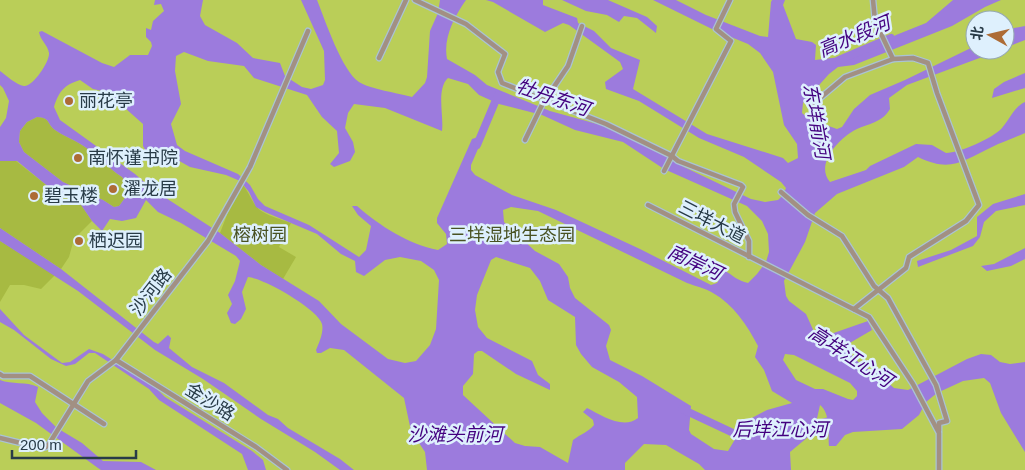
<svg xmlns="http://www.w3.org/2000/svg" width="1025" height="470" viewBox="0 0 1025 470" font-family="Helvetica,'Noto Sans SC',sans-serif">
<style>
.green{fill:#bace58;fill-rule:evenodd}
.forest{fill:#a7ba42}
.water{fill:#9c7bdd;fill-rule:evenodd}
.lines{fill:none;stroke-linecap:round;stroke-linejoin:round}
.canal{stroke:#9c7bdd;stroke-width:4.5}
.river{stroke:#9c7bdd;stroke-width:8}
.minor-casing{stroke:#a9c3d5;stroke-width:7}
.minor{stroke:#a29083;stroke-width:4.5}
.poi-dot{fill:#ad6c36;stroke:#def0fd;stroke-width:2}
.labels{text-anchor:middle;stroke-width:5;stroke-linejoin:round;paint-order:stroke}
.poi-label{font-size:18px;fill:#283b47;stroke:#def0fd;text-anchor:start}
.street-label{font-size:18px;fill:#283b47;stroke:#def0fd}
.park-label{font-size:18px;fill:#495222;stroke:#def0fd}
.water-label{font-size:19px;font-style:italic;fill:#43007f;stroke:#def0fd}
</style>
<rect width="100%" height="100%" fill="#c9e5f8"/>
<!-- green -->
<path class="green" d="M0,0h1025v470h-1025zM975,20h30v30h-30z"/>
<!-- forest -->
<g class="forest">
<path d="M37,117c14,1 9,6 18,13 8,6 18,9 27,15 14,9 26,23 40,32 10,11 5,19 -3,29l-5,1 -11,-7 -40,-18 -39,-30 -5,-10 1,-11 7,-9z"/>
<path d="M0,161h16l34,27 31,17 11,16 -18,18 -5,18 -8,12 -61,-41z"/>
<path d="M240,181c7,8 10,16 15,24 7,10 26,14 36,18l-12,24 17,10 -13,22 -22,-14 -41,-32z"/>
<path d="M0,241l55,34 -14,14 -17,-4h-14l-10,17z"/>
</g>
<!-- water -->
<g class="water">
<path d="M155,0h48l-3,16 5,9 32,18 16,15 27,5 5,13 17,11 9,2 12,-4 2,-5 -1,-29 -23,-51h16c8,20 25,71 42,82 11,7 39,11 53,15l13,-14 2,-6 3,-46 8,-18 2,-13h26c-12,17 -23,38 -19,59l28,16 12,10 63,26 69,19 65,37 67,32 14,3 13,-2 5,-5 3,-7 -5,-6 -37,-25 -45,-19 -60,-37 -33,-12 -1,-7 18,-13 -3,-7 -51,-37 -6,-2 -18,9 -52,-30 -7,-2h57v5l34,13 1,5 16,8 17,17 29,12 -7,29 74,45 76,24 5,5 10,-5 -1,-14 -13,-19 -11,-53 -13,-19 -12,-9 -34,-14 -61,-30h23l30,15 54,21 8,1 3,-35 1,-2h13l-2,5 13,34 16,3 4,3 -1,15 42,-5 39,-20 30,-12 27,-23h48l-16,7 -33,19 -98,39 -16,2 -9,7 -26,29 -1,10 7,6 28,10 5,-2 12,-18 16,-14 35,-15 70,-34v4h26l-94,35 -18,13 1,11c-2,3 -5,7 -8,9 -9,7 -23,8 -32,15 -15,10 -34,33 -20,49l36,-12 4,-4 46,-22 16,1 14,8c14,0 47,-15 56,-25 8,-9 12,-21 23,-26v31c-11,5 -23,9 -33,14 -30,14 -41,26 -74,10l-14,10 -67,27 -22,19 -10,29 -21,39 2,15 3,5 17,13 9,20 10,2 43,-15 4,9 -24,14 -2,5 18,19 10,2 20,18 14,2 59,-31 14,-5 10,1 9,7 10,2 15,-2v90l-24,-39 -11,-30 -6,-5 -21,3 -26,12 -11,9 -7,13 -17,14 -49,3 -8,3 -9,11h-7c-1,-13 2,-32 -9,-41l-6,27 -24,20 1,18h-86l-6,-6 -33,-19 -22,-1 -19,19v7h-198l-2,-18 -14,-21 -7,-33 -60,-48 -14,-2 -9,5h-4l-1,-3c3,-7 8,-18 6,-26 -4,-15 -59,-46 -74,-47l-6,15 4,17 -5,10 -6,5 -4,-1 -4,-10 5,-9 -4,-9 7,-14 5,-20 -4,-5 -55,-33 -23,-11 -12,-12 -10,18 -14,3 -12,-2 -8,12 -10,-10 -11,-16 -8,-6 -23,-11 -33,-27h-17v-34l6,-9 3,-17 -6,-13 -3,-3v-14c6,4 16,14 24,15 9,1 26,-25 25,-33 -1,-8 -9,-13 -10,-21l3,-1 60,32 12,4 16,-12h18l4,-9 -1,-4 -5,-5v-9l5,2 2,-9 11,-10 -3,-7 -7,1zM184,52l24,9 36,5 10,12 53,17 15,22 15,14 2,22 -9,11 4,3 16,-6 5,-9 -2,-10 -8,-14 3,-15 6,-9 31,4 57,23c2,-15 -6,-42 6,-53l20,6 11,11 20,9 43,11 33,15 48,12 41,27 83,37 15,15 6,13 1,18 -3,10 -9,12 -9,9c-10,-2 -16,-8 -24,-13l-7,13 -6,2 -71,-36 -84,-39 -44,-15 -37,-20 -4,-5v-5l13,-30 -12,4 -35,79v5l9,11 1,10 -9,6c-30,-6 -58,-24 -81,-44h-5l6,9 13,11 -5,24 -7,7 -50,-32 -44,-19 -7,-7 -8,-14 -12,-11 -53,-23 -8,-6 -6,-21 10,-20 -6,-33 1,-15zM80,80l13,9 14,3 36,32v22l5,9 4,2 15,-3 23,13 36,8 14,6 9,11 7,15 9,5 52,22 24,20 14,7 1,11 8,4 21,-16 15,-3 21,4 13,9 5,10 -3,49 -6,16 -14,16 -11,2 -17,-4 -47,-35 -22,-23 -58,-36 -41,-32 -68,-44 -17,-15 -75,-54 -6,-13c5,-16 10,-22 26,-27zM37,117c14,1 9,6 18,13 8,6 18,9 27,15 14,9 26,23 40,32 10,11 5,19 -3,29l-5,1 -11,-7 -40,-18 -39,-30 -5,-10 1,-11 7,-9zM511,207l27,4 149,72c8,3 18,5 26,10 21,12 34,32 45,53l-3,11 9,13 8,21 20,12 -25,7 -21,11 -18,30 -14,-2 -23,-15 -2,-4 2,-24 -49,-30 -32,-16 -4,-14 5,-16 -2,-5 -34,-27 -5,-10 -2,-11 -9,-13 -24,-13 -31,-29 -1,-12zM496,257l34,11 10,13 8,19 27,17 1,28 5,9 11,13 27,15 18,15 1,21c-15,12 -37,-3 -51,-10l-4,4 10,8 1,5c-6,7 -13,9 -21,15l-5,23 -28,-16 -15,-1 -10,-3 -52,-48v-9l10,-12 1,-20 4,-3h4l34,23 34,16v-6l-12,-9 -6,-14 -45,-23 -9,-11 -3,-17 2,-15 14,-35zM785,354l9,1 56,28 7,8v5l-4,4 -5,-1 -25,-10h-8l-19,-9 -13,-20z"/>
<path d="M562,0h46l39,17 10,9 -1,7 -19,-15 -13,-2 -5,6 -12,-7 -21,-4z"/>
<path d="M1025,26v14l-20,8v-16l9,-4z"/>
<path d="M1025,73v15l-33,10 2,-9 10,-7z"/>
<path d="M1025,194v11l-29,6 -12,11 -4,15 -7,9 -55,21 -1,-6 34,-11 26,-14v-19l16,-13z"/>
<path d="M0,228l61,41 93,73 4,2 10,-9 3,3 -2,10 23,19 32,16 44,32 10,4 10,9 52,31 14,11h-14l-25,-18 -54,-33 -58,-40 -48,-29 -77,-59 -78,-50z"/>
<path d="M1025,248v11l-14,7 -24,5 -6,-5 13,-2z"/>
<path d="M0,309l24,26 38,28 8,-1 19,-13 14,5 52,33 10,10 87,54 11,9 3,10h-18l-6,-16 -83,-54 -10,-11 -54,-36h-6l-14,11 -9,2 -15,-7 -37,-29 -14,-8z"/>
<path d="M0,380c12,5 26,1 38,7l-3,15 7,11 15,15 25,15 21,18 38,1 15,8h-55l-3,-2 -62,-45 -36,-20z"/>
</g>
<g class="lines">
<!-- canal -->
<path class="canal" d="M812,424l22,-6"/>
<!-- river -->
<g class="river">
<path d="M839,60l52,-22"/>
<path d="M477,145l21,-50"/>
<path d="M682,409l64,30"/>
</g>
<defs>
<g id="minor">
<path d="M415,0l51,24 39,30 -7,18 4,11 104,41 66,32 6,5 63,24 2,2 -9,17 1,8 14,29v16"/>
<path d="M873,0l2,21 18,38"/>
<path d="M379,58l27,-58"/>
<path d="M813,104l32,-27 48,-18 20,-1 15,5 9,30 42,112 -13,16 -57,36 -3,11 -52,41"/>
<path d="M525,140l18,-37 25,-37 14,-40"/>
<path d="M664,171l67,-130 -15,-12 14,-29"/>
<path d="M781,192l27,23 34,21 32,50 14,12 48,87 11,36 -8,2v8"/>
<path d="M648,205l221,112 44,67 26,49v37"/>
<path d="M116,360l140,87 31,23"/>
<path d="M0,374l3,2h27l74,48"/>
<path d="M0,438l41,10 5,-1 3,-3 39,-63 28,-21 92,-119 42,-74 58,-136"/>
</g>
</defs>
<!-- minor casing -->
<use href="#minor" class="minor-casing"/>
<!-- minor -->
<use href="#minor" class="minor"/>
</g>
<!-- markers -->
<g class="poi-dot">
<circle cx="69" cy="101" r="5"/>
<circle cx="78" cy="158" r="5"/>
<circle cx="113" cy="189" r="5"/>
<circle cx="34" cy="196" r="5"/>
<circle cx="79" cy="241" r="5"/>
</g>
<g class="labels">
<!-- poi labels -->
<g class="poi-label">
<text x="79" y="107">丽花亭</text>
<text x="88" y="164">南怀谨书院</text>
<text x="123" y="195">濯龙居</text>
<text x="44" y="202">碧玉楼</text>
<text x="89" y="247">栖迟园</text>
</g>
<!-- street labels -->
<g class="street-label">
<text transform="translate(712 222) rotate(27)" y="6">三垟大道</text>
<text transform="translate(151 292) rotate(-52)" y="6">沙河路</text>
<text transform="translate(210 402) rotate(32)" y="6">金沙路</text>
</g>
<!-- park labels -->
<g class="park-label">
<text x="260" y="241">榕树园</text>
<text x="512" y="241">三垟湿地生态园</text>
</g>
<!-- water labels -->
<g class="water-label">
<text transform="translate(854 36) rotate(-23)" y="7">高水段河</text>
<text transform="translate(553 97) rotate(19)" y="7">牡丹东河</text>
<text transform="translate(817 121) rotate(80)" y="7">东垟前河</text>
<text transform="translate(695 262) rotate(25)" y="7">南岸河</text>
<text transform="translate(851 356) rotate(33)" y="7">高垟江心河</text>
<text x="780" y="436">后垟江心河</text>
<text x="455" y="441">沙滩头前河</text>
</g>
</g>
<!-- north arrow -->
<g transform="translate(990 35) rotate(278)"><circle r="24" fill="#def0fd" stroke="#95a8b4"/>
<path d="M0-4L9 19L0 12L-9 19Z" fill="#ad6c36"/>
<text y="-8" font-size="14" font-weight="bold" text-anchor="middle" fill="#283b47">北</text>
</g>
<!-- scale -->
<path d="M12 450v8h124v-8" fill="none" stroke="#283b47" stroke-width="2.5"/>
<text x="20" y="450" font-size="15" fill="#283b47" stroke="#def0fd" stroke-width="4" paint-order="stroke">200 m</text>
</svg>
